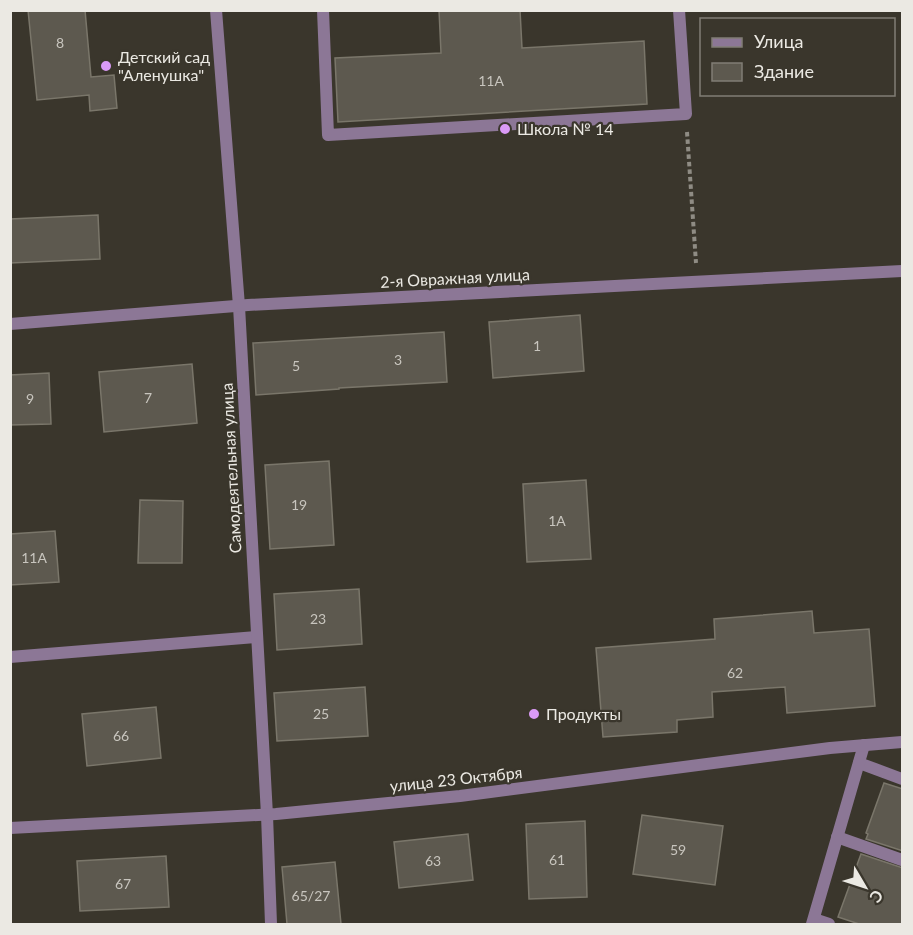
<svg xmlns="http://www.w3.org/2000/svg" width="913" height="935" viewBox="0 0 913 935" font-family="Lato,sans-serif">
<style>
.building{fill:#5d594f;stroke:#7a766a;stroke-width:1.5}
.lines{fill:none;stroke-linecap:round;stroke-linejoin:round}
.path{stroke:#8f8c84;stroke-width:4;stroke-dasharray:4.5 3;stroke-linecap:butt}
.service{stroke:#8c7796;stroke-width:12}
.minor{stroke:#8c7796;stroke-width:12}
.poi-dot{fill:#da9af6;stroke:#3a362c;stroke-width:2}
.labels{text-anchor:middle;stroke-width:4.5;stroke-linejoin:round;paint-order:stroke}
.number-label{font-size:14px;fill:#c8c5be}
.poi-label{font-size:16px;fill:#ebe9e3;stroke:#3a362c;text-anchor:start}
.street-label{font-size:16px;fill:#ebe9e3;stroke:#3a362c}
</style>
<rect width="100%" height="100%" fill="#3a362c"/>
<!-- building -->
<g class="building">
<path d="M28,10h57l6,67 23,-2 3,33 -27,3 -1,-16 -52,5z"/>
<path d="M439,10h81l2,38 122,-7 3,63 -309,18 -3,-64 106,-5z"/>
<path d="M98,215l2,44 -90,4v-44z"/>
<path d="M580,315l4,56 -91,7 -4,-56z"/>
<path d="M444,332l3,50 -108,6v1l-83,6 -3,-52z"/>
<path d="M192,364l5,59 -93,9 -5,-60z"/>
<path d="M49,373l2,51 -41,1v-50z"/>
<path d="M329,461l5,84 -64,4 -5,-84z"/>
<path d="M586,480l5,79 -64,3 -4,-78z"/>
<path d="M140,500l43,1 -1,62h-44z"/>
<path d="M55,531l4,51 -49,3v-51z"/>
<path d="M359,589l3,55 -85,6 -3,-56z"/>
<path d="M812,611l2,22 55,-4 6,77 -88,7 -2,-26 -73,5 1,25 -36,3v12l-74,5 -7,-89 119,-9 -1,-20z"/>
<path d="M365,687l3,49 -91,5 -3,-48z"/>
<path d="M156,707l5,51 -74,8 -5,-52z"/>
<path d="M884,783l19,6v62l-37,-12 2,-5 -2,-1z"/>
<path d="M642,815l81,11 -8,59 -82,-11z"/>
<path d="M585,821l2,76 -58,2 -3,-75z"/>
<path d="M468,834l5,46 -74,8 -5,-46z"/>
<path d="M861,854l42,14v56h-44l-21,-7z"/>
<path d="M166,856l3,51 -89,4 -3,-50z"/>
<path d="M335,862l6,62h-54l-5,-57z"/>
</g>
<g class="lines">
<!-- path -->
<path class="path" d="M687,132l9,131"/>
<!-- service -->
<g class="service">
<path d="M323,10l5,125 358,-21 -7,-104"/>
<path d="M10,657l247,-20"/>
<path d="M859,763l43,16"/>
<path d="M837,837l65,23"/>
<path d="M814,919l15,5"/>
<path d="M812,924l52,-179"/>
</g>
<!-- minor -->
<g class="minor">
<path d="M216,10l23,296 28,509 4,109"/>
<path d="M10,324l238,-19 654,-34"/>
<path d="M10,828l266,-14 184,-18 370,-48 72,-6"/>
</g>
</g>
<!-- markers -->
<g class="poi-dot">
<circle cx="106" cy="66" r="6"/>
<circle cx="505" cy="129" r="6"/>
<circle cx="534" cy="714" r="6"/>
</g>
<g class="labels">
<!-- number labels -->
<g class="number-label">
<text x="60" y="48">8</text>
<text x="491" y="86">11А</text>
<text x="537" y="351">1</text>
<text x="398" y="365">3</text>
<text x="296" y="371">5</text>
<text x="148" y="403">7</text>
<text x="30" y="404">9</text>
<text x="299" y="510">19</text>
<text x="557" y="526">1А</text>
<text x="34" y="563">11А</text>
<text x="318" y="624">23</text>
<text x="735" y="678">62</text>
<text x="321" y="719">25</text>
<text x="121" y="741">66</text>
<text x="678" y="855">59</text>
<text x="557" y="865">61</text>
<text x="433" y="866">63</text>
<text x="123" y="889">67</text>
<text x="311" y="901">65/27</text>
</g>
<!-- poi labels -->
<g class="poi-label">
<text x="118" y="63">Детский сад<tspan x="118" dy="18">"Аленушка"</tspan></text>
<text x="517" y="135">Школа № 14</text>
<text x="546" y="720">Продукты</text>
</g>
<!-- street labels -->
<g class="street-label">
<text transform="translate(455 278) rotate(-3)" y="6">2-я Овражная улица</text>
<text transform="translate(231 468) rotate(-93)" y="6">Самодеятельная улица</text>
<text transform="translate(456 779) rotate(-6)" y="6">улица 23 Октября</text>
</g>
</g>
<!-- border -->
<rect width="913" height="935" fill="none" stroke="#ebe9e3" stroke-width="24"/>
<!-- legend -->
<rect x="700" y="18" width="195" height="78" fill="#3a362c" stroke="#817e75" stroke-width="1.5"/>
<rect x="712" y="38" width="30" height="9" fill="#8c7796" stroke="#817e75" stroke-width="1.5"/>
<text x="754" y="48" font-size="18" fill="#ebe9e3">Улица</text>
<rect x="712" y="63" width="30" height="18" fill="#5d594f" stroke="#817e75" stroke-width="1.5"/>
<text x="754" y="78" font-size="18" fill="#ebe9e3">Здание</text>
<!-- north arrow -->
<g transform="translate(865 887) rotate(129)" stroke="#3a362c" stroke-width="4.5" paint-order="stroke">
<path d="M0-4.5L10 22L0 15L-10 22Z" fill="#ebe9e3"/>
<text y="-9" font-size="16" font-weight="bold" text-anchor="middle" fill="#ebe9e3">С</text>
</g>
</svg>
